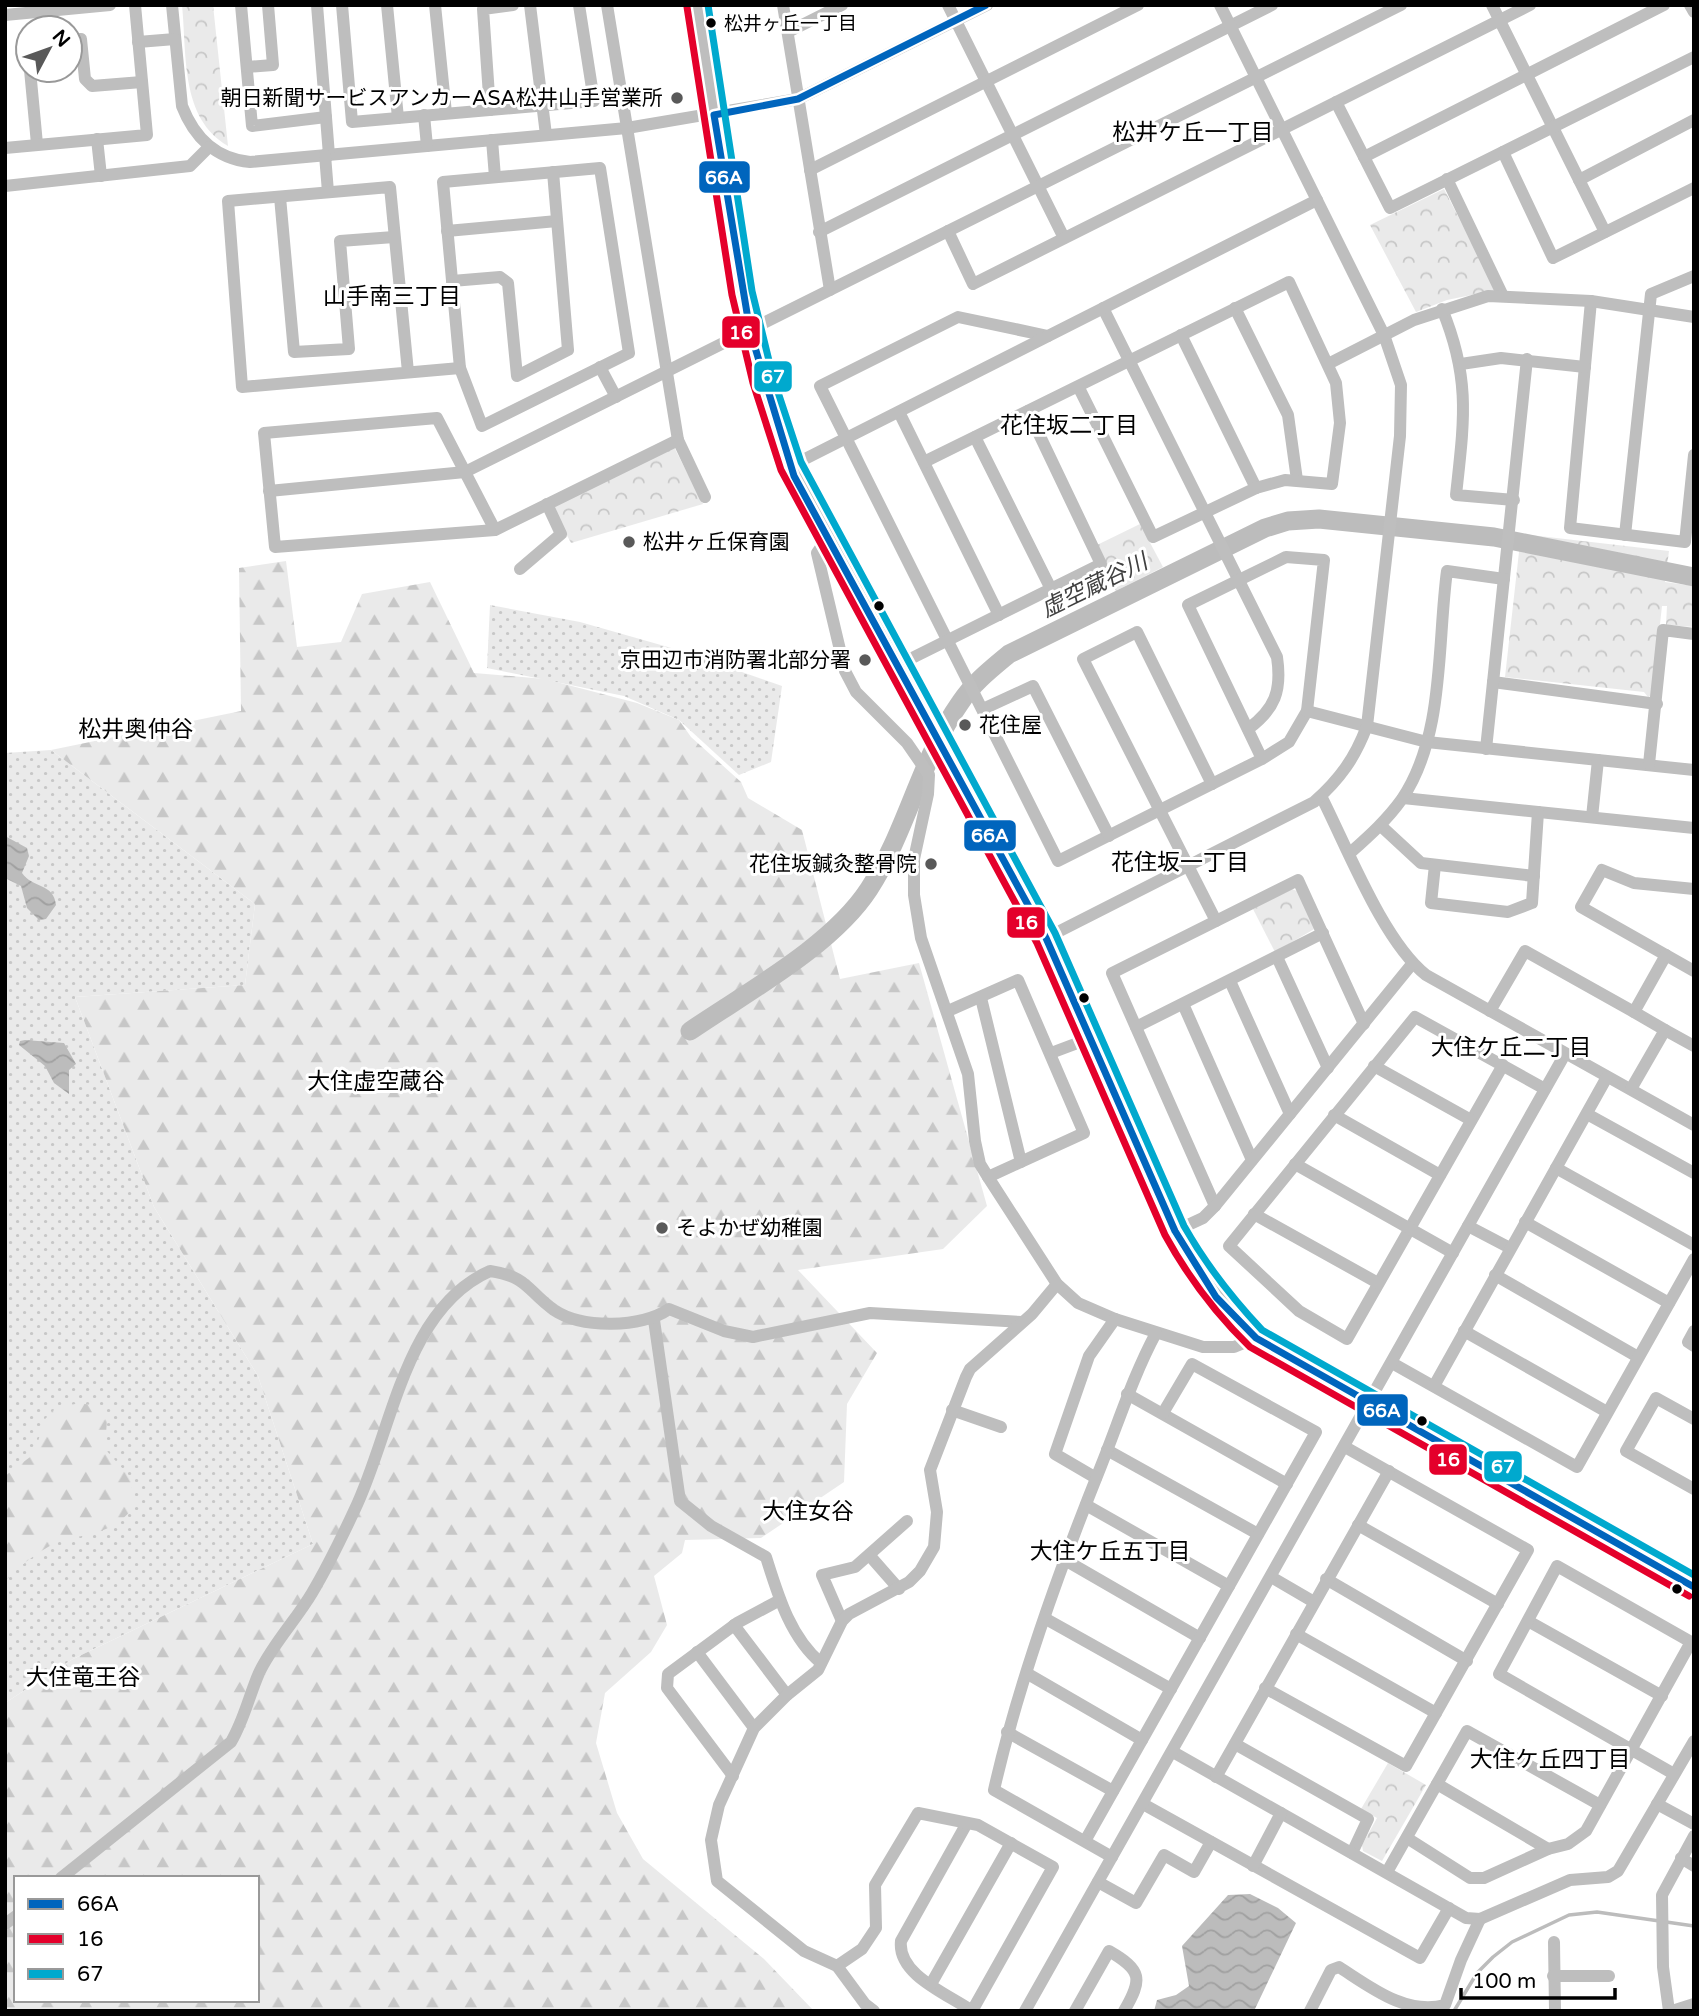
<svg xmlns="http://www.w3.org/2000/svg" width="1699" height="2016" viewBox="0 0 1699 2016" font-family="'Varela Round','Noto Sans JP',sans-serif">
<style>
.grass{fill:url(#grass-dots)}
.forest{fill:url(#forest-firs);fill-rule:evenodd}
.park{fill:url(#park-crowns)}
.water{fill:url(#water-waves)}
.lines{fill:none;stroke-linecap:round;stroke-linejoin:round}
.stream{stroke:#bcbcbc;stroke-width:3.5}
.river{stroke:#bcbcbc;stroke-width:19}
.minor{stroke:#bebebe;stroke-width:12}
.bus-1-casing{stroke:#fff;stroke-width:12}
.bus-2-casing{stroke:#fff;stroke-width:12}
.bus-3-casing{stroke:#fff;stroke-width:12}
.bus-1{stroke:#0065bd;stroke-width:7}
.bus-2{stroke:#e4002b;stroke-width:7}
.bus-3{stroke:#00a9ce;stroke-width:7}
.bus-dot{fill:#000;stroke:#fff;stroke-width:2.5}
.poi-dot{fill:#595959;stroke:#fff;stroke-width:2.5}
.labels{text-anchor:middle;stroke-width:6;stroke-linejoin:round;paint-order:stroke}
.bus-label{font-size:19px;fill:#000;stroke:#fff;text-anchor:start}
.poi-label{font-size:21px;fill:#000;stroke:#fff;text-anchor:end}
.neighbourhood-label{font-size:23px;fill:#000;stroke:#fff}
.water-label{font-size:23px;font-style:italic;fill:#404040;stroke:#fff}
.line-badge{stroke:#fff;stroke-width:2.5}
.badge-label{font-size:19px;text-anchor:middle;font-weight:bold;fill:#fff}
</style>
<defs>
<pattern id="grass-dots" width="8" height="8" patternUnits="userSpaceOnUse" patternTransform="scale(1.75)"><rect width="8" height="8" fill="#eaeaea"/><path d="M2 2h.1M6 6h.1" fill="none" stroke="#c7c7c7" stroke-width="1.8" stroke-linecap="round"/></pattern>
<pattern id="forest-firs" width="22" height="20" patternUnits="userSpaceOnUse" patternTransform="scale(1.75)"><rect width="22" height="20" fill="#eaeaea"/><path d="M5 1l3.5 6h-7zM16 11l3.5 6h-7z" fill="#c7c7c7"/></pattern>
<pattern id="park-crowns" width="20" height="18" patternUnits="userSpaceOnUse" patternTransform="scale(1.75)"><rect width="20" height="18" fill="#eaeaea"/><path d="M2 6a3 3 0 1 1 6 0M12 15a3 3 0 1 1 6 0" fill="none" stroke="#c7c7c7"/></pattern>
<pattern id="water-waves" width="16" height="10" patternUnits="userSpaceOnUse" patternTransform="scale(1.75)"><rect width="16" height="10" fill="#bcbcbc"/><path d="M0 5q4-4 8 0t8 0" fill="none" stroke="#a0a0a0"/></pattern>
</defs>
<rect width="100%" height="100%" fill="#fff"/>
<!-- grass -->
<g class="grass">
<path d="M490,605l90,17 102,29 100,35 -11,76 -32,13 -60,-55 -55,-24 -137,-28z"/>
<path d="M51,750l204,154 -10,81 -170,12 79,210 104,169 55,168 -240,115 -68,44v-950z"/>
</g>
<!-- forest -->
<g class="forest">
<path d="M286,561l11,86 44,-5 21,-48 68,-12 44,91 71,6 92,24 42,17 12,17 50,45 7,16 54,32 38,149 79,-16 68,243 -44,43 -145,21 79,83 -30,51 -3,78 -83,56 -76,2 -3,13 -28,23 13,49 -16,27 -46,41 -9,50 21,70 26,46 121,100 50,52h-809v-308l68,-44 240,-115 -55,-168 -104,-169 -79,-210 170,-12 10,-81 -204,-154 190,-39 -2,-143zM16,1878h241v122h-241z"/>
<path d="M80,1403l15,3 12,13 -2,30 26,29 2,30c-20,25 -41,25 -69,32 -18,5 -47,27 -59,42v-106l29,-22 11,-35 11,-11z"/>
</g>
<!-- park -->
<g class="park">
<path d="M182,5h31l15,141c-48,-28 -41,-91 -46,-141z"/>
<path d="M1444,189l52,101 -49,10 -31,12 -46,-87z"/>
<path d="M673,445l30,59 -132,39 -17,-32 2,-6z"/>
<path d="M1140,524l23,43 -47,24 -19,-46z"/>
<path d="M1521,534l148,17 -4,31 29,4v41l-28,-2 1,-19h-5l-10,89 -4,2 -4,-5 -139,-15z"/>
<path d="M1292,889l5,2 19,37 -41,24 -22,-43z"/>
<path d="M1388,1763l38,22 -44,76 -19,-10 -1,-6 15,-27 -16,-9z"/>
</g>
<!-- water -->
<g class="water">
<path d="M5,836l22,12 2,8 -7,17c10,15 32,10 34,32l-10,14 -7,1 -12,-12 -6,-22 -16,-8z"/>
<path d="M25,1040l39,3 12,21 -7,6v24l-15,-11 -9,-17 -26,-21 1,-4z"/>
<path d="M1250,1894l28,14 18,15 -42,88h-100l3,-11 19,-5 13,-9 -7,-40 46,-51z"/>
</g>
<g class="lines">
<!-- stream -->
<path class="stream" d="M1454,2011l23,-38 16,-16 19,-15 57,-27 28,-3 97,14"/>
<!-- river -->
<path class="river" d="M690,1031c57,-39 142,-85 179,-142 38,-58 51,-129 91,-186 13,-20 31,-34 49,-49l256,-126 23,-7 31,-2 175,18 200,40"/>
<!-- minor -->
<g class="minor">
<path d="M172,5l10,101c12,31 34,53 68,56l377,-34 171,-29 189,-94"/>
<path d="M241,5l11,121 74,-9"/>
<path d="M317,5l12,150"/>
<path d="M342,5l10,117 242,-21 -15,-96"/>
<path d="M387,5l11,113"/>
<path d="M435,5l11,108"/>
<path d="M530,5l16,130"/>
<path d="M607,5l71,435 27,57"/>
<path d="M697,5l45,288 21,87 28,86 255,472 129,293c22,42 48,74 81,107l438,249"/>
<path d="M783,5l47,285"/>
<path d="M948,5l116,233"/>
<path d="M1492,5l113,227"/>
<path d="M1690,5l4,7"/>
<path d="M5,15l105,-10"/>
<path d="M788,32l54,-27"/>
<path d="M70,40l11,-1 4,40 7,7 50,-4"/>
<path d="M138,42l37,-3"/>
<path d="M28,44v3"/>
<path d="M247,67l26,-2 -5,-60"/>
<path d="M30,70l7,74"/>
<path d="M1336,102l54,106 304,-151"/>
<path d="M490,110l-7,-101 30,-4"/>
<path d="M424,115l3,31"/>
<path d="M97,139l4,37"/>
<path d="M492,140l3,37"/>
<path d="M5,148l142,-13 -12,-130"/>
<path d="M1503,152l50,106 141,-70"/>
<path d="M325,155l3,37"/>
<path d="M1364,157l300,-152"/>
<path d="M600,168l29,185 -147,73 -22,-58 -17,-186z"/>
<path d="M810,170l328,-165"/>
<path d="M1447,179l56,117"/>
<path d="M1579,180l115,-60"/>
<path d="M5,186l185,-20 19,-19"/>
<path d="M280,197l14,155 55,-3 -9,-108 54,-4"/>
<path d="M447,231l110,-10"/>
<path d="M948,231l25,53 557,-279"/>
<path d="M819,232l453,-227"/>
<path d="M452,281l48,-4 8,6 9,93 51,-26 -15,-178"/>
<path d="M1591,301l-21,227 115,14 9,-87"/>
<path d="M1103,308l174,349c5,34 -2,52 -29,72"/>
<path d="M1235,308l53,107 9,65"/>
<path d="M1442,309c29,70 22,112 14,186l58,5"/>
<path d="M1181,335l75,153"/>
<path d="M1048,336l-90,-19 -138,69 238,475 204,-102 27,-17 18,-31 17,-151 -38,-3 -98,48 74,154"/>
<path d="M1328,364l86,-44 74,-24 103,5 103,16"/>
<path d="M1461,364l40,-6 84,9"/>
<path d="M600,367l16,30"/>
<path d="M408,372l-18,-185 -162,14 14,186 218,-19"/>
<path d="M899,412l100,203"/>
<path d="M975,437l76,152"/>
<path d="M924,462l365,-180 47,101 4,40 -8,61 -47,-4 -29,8 -103,49 -75,-151"/>
<path d="M791,466l526,-266"/>
<path d="M269,491l196,-19 936,-467"/>
<path d="M495,530l-58,-112 -173,15 11,114 220,-17 183,-90"/>
<path d="M1625,535l26,-241 43,-18"/>
<path d="M828,537l-11,16 28,118 11,21 51,51 22,32 -1,19 -14,65v36l7,43 47,136 7,67 5,23 8,13 69,107 21,19 37,16 88,28h31l22,-9"/>
<path d="M520,569l41,-35 -14,-30"/>
<path d="M898,665l203,-101 -73,-153"/>
<path d="M1493,682l164,22"/>
<path d="M983,709l50,-23 76,150"/>
<path d="M1307,711l120,31 267,28"/>
<path d="M1486,749l41,-390"/>
<path d="M1649,764l14,-134 31,4"/>
<path d="M1212,784l-75,-152 -54,27 133,262"/>
<path d="M1321,796c26,51 62,145 105,179l268,150"/>
<path d="M1403,798l291,30"/>
<path d="M1592,817l6,-57"/>
<path d="M1381,826l40,37 113,13"/>
<path d="M1350,853c19,-17 37,-33 52,-54 43,-64 35,-155 45,-228l57,8"/>
<path d="M1435,865l-4,38 77,9 24,-9 6,-91"/>
<path d="M1694,889l-60,-6 -32,-13 -21,37 113,64"/>
<path d="M1046,938l268,-136c26,-23 41,-44 53,-76l33,-290 1,-51 -17,-50 -164,-330"/>
<path d="M1277,957l51,111"/>
<path d="M1230,981l60,133"/>
<path d="M981,998l40,164"/>
<path d="M1183,1004l69,156"/>
<path d="M948,1011l70,-31 66,153 -96,44"/>
<path d="M1490,1011l35,-60 109,61"/>
<path d="M1136,1027l187,-94"/>
<path d="M1665,1030l29,16"/>
<path d="M1051,1053l40,-15"/>
<path d="M1503,1065l-156,274 -48,-28 -70,-65 186,-229c44,24 87,48 130,72"/>
<path d="M1374,1066l97,54"/>
<path d="M1631,1089l34,-59 -31,-18 32,-57"/>
<path d="M1587,1114l107,59"/>
<path d="M1334,1115l106,60"/>
<path d="M1295,1164l158,89"/>
<path d="M1556,1168l138,77"/>
<path d="M1215,1206l-103,-233 186,-93 66,144"/>
<path d="M1254,1214l124,69"/>
<path d="M1525,1222l144,81"/>
<path d="M1468,1226l42,22"/>
<path d="M1175,1231l28,-13 12,-12 197,-242"/>
<path d="M1495,1275l143,82"/>
<path d="M654,1320l26,181 31,25 55,31c12,38 24,80 55,106"/>
<path d="M1464,1331l143,81"/>
<path d="M1694,1331l-6,11 6,4"/>
<path d="M1392,1363l185,104 117,-208"/>
<path d="M1434,1386l173,-309"/>
<path d="M1127,1394l160,90"/>
<path d="M952,1410l49,17"/>
<path d="M1694,1419l-38,-21 -30,53 68,38"/>
<path d="M1107,1450l151,84"/>
<path d="M1096,1478l-41,-24 34,-98 26,-37"/>
<path d="M1086,1505l143,81"/>
<path d="M1358,1525l140,79"/>
<path d="M870,1556l29,33"/>
<path d="M1065,1560l135,78"/>
<path d="M1271,1577l43,25"/>
<path d="M1326,1579l141,82"/>
<path d="M1046,1619l125,70"/>
<path d="M842,1621l-20,-46 33,-8 52,-46"/>
<path d="M1528,1621l134,75"/>
<path d="M734,1625l53,70"/>
<path d="M1296,1634l140,79"/>
<path d="M697,1652l57,76"/>
<path d="M1028,1674l114,66"/>
<path d="M1265,1688l141,78 122,-216 -183,-103"/>
<path d="M1007,1732l106,59"/>
<path d="M1235,1744l133,75 -16,34"/>
<path d="M1173,1752l293,166 14,1 90,-39 38,-3 10,-6 76,-130"/>
<path d="M733,1776l-66,-88 1,-14 69,-51 43,-23"/>
<path d="M1216,1777l173,-306"/>
<path d="M1437,1784l111,65"/>
<path d="M1143,1804l277,154 29,-50"/>
<path d="M1657,1804l37,20"/>
<path d="M967,1823l-66,118c-4,34 47,53 71,70"/>
<path d="M1407,1838l63,40h14l64,-29 20,-5 18,-13 105,-189 -134,-76 -58,108 175,100"/>
<path d="M1085,1841l231,-409 -124,-68 -29,49"/>
<path d="M1112,1857l-118,-67c24,-106 66,-222 107,-324 18,-45 32,-90 55,-133"/>
<path d="M1681,1858l13,8"/>
<path d="M1253,1866l28,-53"/>
<path d="M1387,1872l80,-141 133,74"/>
<path d="M61,1878l170,-136c13,-22 18,-46 28,-69 13,-28 37,-53 53,-80 16,-27 30,-56 43,-84 37,-77 49,-200 135,-238 39,6 36,19 64,39 28,19 88,18 115,-1l55,22 29,6 117,-24 152,9"/>
<path d="M1098,1882l38,21 28,-48 30,17 17,-30"/>
<path d="M5,1924l11,-8"/>
<path d="M1554,1942l1,69"/>
<path d="M837,1966l28,38 9,7"/>
<path d="M1553,1976h56"/>
<path d="M931,1984l80,-141"/>
<path d="M972,2011l81,-144 -75,-42 -60,-12 -43,72 1,43 -14,21 -25,17 -33,-15 -87,-70 -6,-41 8,-35 35,-77 33,-33 31,-25 24,-49 7,-7 60,-32 11,-11 14,-24 3,-35 -7,-42 36,-93 4,-8 62,-55 25,-30"/>
<path d="M1025,2011l540,-957"/>
<path d="M1075,2011l34,-60c33,19 34,28 15,60"/>
<path d="M1310,2011l21,-41 8,-3c30,19 67,49 106,38l16,-45 19,-41"/>
<path d="M1669,2011l-6,-44 -1,-72 32,-59"/>
<path d="M1672,2011l22,-7"/>
</g>
<defs>
<path id="bus-1" d="M986,5l-188,94 -84,16 36,216 44,145 252,462 129,293 41,66 40,41 438,249"/>
<path id="bus-2" d="M687,7l45,288 21,88 28,87 256,473 128,292c23,42 51,79 85,112l439,249"/>
<path id="bus-3" d="M708,5l44,286 21,86 28,85 254,471 129,293c22,39 48,72 78,104l432,245"/>
</defs>
<!-- bus-1 casing -->
<use href="#bus-1" class="bus-1-casing"/>
<!-- bus-2 casing -->
<use href="#bus-2" class="bus-2-casing"/>
<!-- bus-3 casing -->
<use href="#bus-3" class="bus-3-casing"/>
<!-- bus-1 -->
<use href="#bus-1" class="bus-1"/>
<!-- bus-2 -->
<use href="#bus-2" class="bus-2"/>
<!-- bus-3 -->
<use href="#bus-3" class="bus-3"/>
</g>
<!-- markers -->
<g class="bus-dot">
<circle cx="711" cy="23" r="6"/>
<circle cx="879" cy="606" r="6"/>
<circle cx="1084" cy="998" r="6"/>
<circle cx="1422" cy="1421" r="6"/>
<circle cx="1677" cy="1589" r="6"/>
</g>
<g class="poi-dot">
<circle cx="677" cy="98" r="7"/>
<circle cx="629" cy="542" r="7"/>
<circle cx="865" cy="660" r="7"/>
<circle cx="965" cy="725" r="7"/>
<circle cx="931" cy="864" r="7"/>
<circle cx="662" cy="1228" r="7"/>
</g>
<g class="labels">
<!-- bus labels -->
<g class="bus-label">
<text x="724" y="30">松井ヶ丘一丁目</text>
</g>
<!-- poi labels -->
<g class="poi-label">
<text x="663" y="105">朝日新聞サービスアンカーASA松井山手営業所</text>
<text x="643" y="549" text-anchor="start">松井ヶ丘保育園</text>
<text x="851" y="667">京田辺市消防署北部分署</text>
<text x="979" y="732" text-anchor="start">花住屋</text>
<text x="917" y="871">花住坂鍼灸整骨院</text>
<text x="676" y="1235" text-anchor="start">そよかぜ幼稚園</text>
</g>
<!-- neighbourhood labels -->
<g class="neighbourhood-label">
<text x="1193" y="140">松井ケ丘一丁目</text>
<text x="392" y="304">山手南三丁目</text>
<text x="1069" y="433">花住坂二丁目</text>
<text x="136" y="737">松井奥仲谷</text>
<text x="1180" y="870">花住坂一丁目</text>
<text x="1511" y="1055">大住ケ丘二丁目</text>
<text x="376" y="1089">大住虚空蔵谷</text>
<text x="808" y="1519">大住女谷</text>
<text x="1110" y="1559">大住ケ丘五丁目</text>
<text x="83" y="1685">大住竜王谷</text>
<text x="1550" y="1767">大住ケ丘四丁目</text>
</g>
<!-- water labels -->
<g class="water-label">
<text transform="translate(1094 585) rotate(-26)" y="8">虚空蔵谷川</text>
</g>
</g>
<g class="line-badge">
<rect x="698" y="160" width="53" height="34" rx="7" fill="#0065bd"/>
<rect x="721" y="315" width="40" height="34" rx="7" fill="#e4002b"/>
<rect x="753" y="360" width="40" height="33" rx="7" fill="#00a9ce"/>
<rect x="963" y="819" width="54" height="33" rx="7" fill="#0065bd"/>
<rect x="1006" y="906" width="40" height="33" rx="7" fill="#e4002b"/>
<rect x="1356" y="1393" width="53" height="34" rx="7" fill="#0065bd"/>
<rect x="1428" y="1443" width="40" height="33" rx="7" fill="#e4002b"/>
<rect x="1483" y="1450" width="40" height="33" rx="7" fill="#00a9ce"/>
</g>
<g class="badge-label">
<text x="724" y="184">66A</text>
<text x="741" y="339">16</text>
<text x="773" y="383">67</text>
<text x="990" y="842">66A</text>
<text x="1026" y="929">16</text>
<text x="1382" y="1417">66A</text>
<text x="1448" y="1466">16</text>
<text x="1503" y="1473">67</text>
</g>
<!-- border -->
<rect width="1699" height="2016" fill="none" stroke="#000000" stroke-width="14"/>
<!-- legend -->
<rect x="14" y="1876" width="245" height="126" fill="#ffffff" stroke="#999999" stroke-width="2"/>
<rect x="28" y="1899" width="35" height="10" fill="#0065bd" stroke="#999999" stroke-width="2"/>
<text x="77" y="1911" font-size="21" fill="#000000">66A</text>
<rect x="28" y="1934" width="35" height="10" fill="#e4002b" stroke="#999999" stroke-width="2"/>
<text x="77" y="1946" font-size="21" fill="#000000">16</text>
<rect x="28" y="1969" width="35" height="10" fill="#00a9ce" stroke="#999999" stroke-width="2"/>
<text x="77" y="1981" font-size="21" fill="#000000">67</text>
<!-- north arrow -->
<g transform="translate(49 49) rotate(49)"><circle r="33" fill="#ffffff" stroke="#999999" stroke-width="2"/>
<path d="M0-5L12 26L0 18L-12 26Z" fill="#595959"/>
<text y="-10" font-size="19" font-weight="bold" text-anchor="middle" fill="#000000">N</text>
</g>
<!-- scale -->
<path d="M1461 1988v10h154v-10" fill="none" stroke="#000000" stroke-width="3.5"/>
<text x="1472" y="1988" font-size="21" fill="#000000" stroke="#ffffff" stroke-width="5" paint-order="stroke">100 m</text>
</svg>
